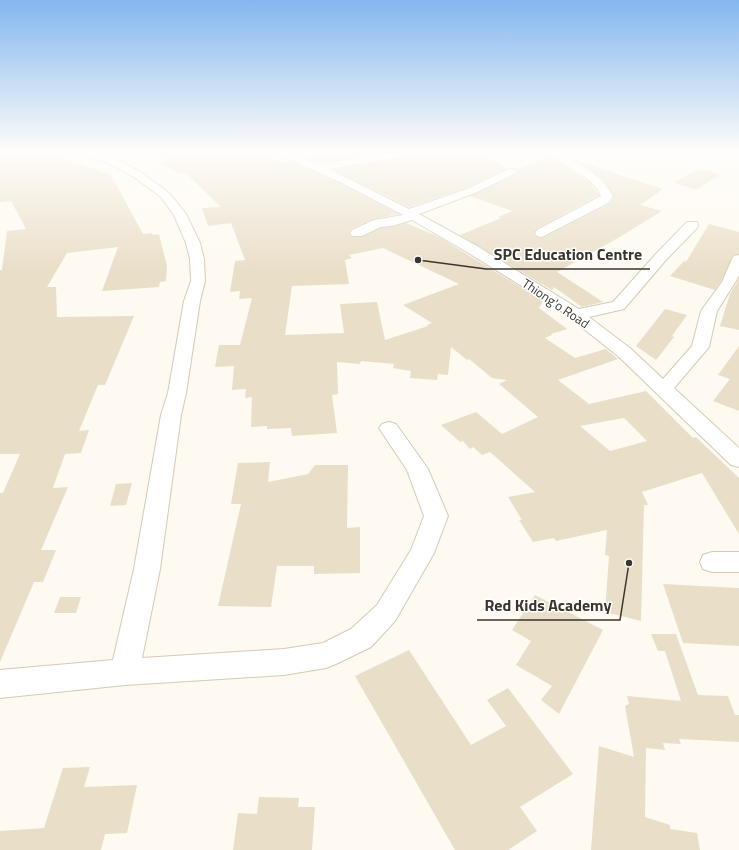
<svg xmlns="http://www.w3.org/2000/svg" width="739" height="850" viewBox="0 0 739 850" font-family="'Titillium Web',sans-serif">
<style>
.building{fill:#e9dec8;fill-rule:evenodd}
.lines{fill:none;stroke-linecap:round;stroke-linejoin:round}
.minor-casing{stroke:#d4cab4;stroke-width:2}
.minor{fill:#fff;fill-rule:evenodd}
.labels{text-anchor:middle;stroke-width:3;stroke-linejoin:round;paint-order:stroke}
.far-street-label{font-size:13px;fill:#3a362d;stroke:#fff}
.leader{fill:none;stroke:#3a362d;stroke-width:1.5}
.callout-dot{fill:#3a362d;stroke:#fff;stroke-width:1.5}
.callout-label{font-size:16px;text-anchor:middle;font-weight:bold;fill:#3a362d;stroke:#fff;stroke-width:3;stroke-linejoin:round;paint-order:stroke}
</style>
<rect width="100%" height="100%" fill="#fefaf1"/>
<!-- building -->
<g class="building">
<path d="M0,152h46l65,23 32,59 9,-1 1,2 6,-1 8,32 -1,15 -6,1 -1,5 -57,4 16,-44 -51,6 -20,34h9l1,30 77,-1 -29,69h-7l-19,46 10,-1 -8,23 -16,1 -12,34 15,-1 -27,63h15l-13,32h-9l-34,80v-169h3l17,-39h-20v-184h2l5,-39 19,-2 -15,-28 -11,1z"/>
<path d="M156,152h93l5,4 12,-2 16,9 9,-1 48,21 59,31 -25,5 -22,10 -2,3 2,5h12l18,-9 11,-1 14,-4 33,14 104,64 -4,7 28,21 -16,5 1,1 -7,3 30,20 31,-9 12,10 -60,21 31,24 57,-13 47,47 3,-1 43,41v56l-37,-61 -60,19 6,13h-4l-3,116 -36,-9 4,-56 -4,-1 2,-25 -51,11 -2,-3 -21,4 -14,-22h3l-14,-23 27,-5 -45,-40 -8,3 -9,-8 -3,2 -7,-8 -3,1 -19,-17 35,-13 26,22 36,-17 -39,-33 8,-4 -15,-2 -23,-19 -2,1 -16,-13 -3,28 -10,-1 -1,6 -27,-2 1,-7 -18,-3 1,-4 -33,-3 -1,3 -23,-2 1,32 -6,1 5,38 -45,3 -1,-8 -24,1v-3l-16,1 1,-30 -7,1 1,-9 -14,1 2,-24 -19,1 4,-22h21l12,-47 -13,1 1,-8 -10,1 5,-31 10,-1 -14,-37 -23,3 -6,-18 19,-1 -36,-35 -5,2 -22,-12 10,-2zM383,248l76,36 -56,21 29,18 -5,2 1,1 -43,14 -8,-38 -37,2 4,29 -59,2 7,-49 57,-2 -4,-24 7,-2 -3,-3zM624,418l23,23 -37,10 -30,-25z"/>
<path d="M352,152h32l-66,11 -10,-4z"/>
<path d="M419,152h61l26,16 -40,20 -57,19 -75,-37 79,-14z"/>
<path d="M551,157l38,25 10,13 -63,34 -2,5 3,3 6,1 66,-34 5,-7 -10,-17 -24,-18 83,27 -23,16 22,6 -44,27 -61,34 46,30 -21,5 -28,-20 -2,3 -92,-55 41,-17 -3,-1 15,-6 -43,-15 47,-22 1,-2v-3z"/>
<path d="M700,169l21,5 -25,16 -22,-8z"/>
<path d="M709,224l30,8v22l-6,1 -12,26 -6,9 -45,-14 14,-15 2,1z"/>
<path d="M739,279v51l-19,-4 10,-32z"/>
<path d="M665,309l22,6 -15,21 2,1 -18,23 -20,-14z"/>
<path d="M739,346v65l-26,-10 17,-22 -12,-4z"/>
<path d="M270,462l-2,20 40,-8 7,-9h33l-1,63 13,-1v46l-46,1v-8h-37l-6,41 -53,-1 23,-102h-10l7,-41z"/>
<path d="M132,483l-6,22 -16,1 6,-22z"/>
<path d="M663,584l76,4v58l-56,-3z"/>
<path d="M535,595l68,35 -44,84 -18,-14 11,-14 -36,-21 15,-24 -19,-11z"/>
<path d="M60,597h21l-5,16h-22z"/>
<path d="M651,634h25l22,61 30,1 7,19h4v27l-60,-3 2,5 -18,-1 2,7 -19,-2 -1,69 25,8v4l27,4 3,17h-109l8,-104 35,11 -9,-51 4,-2 -2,-8 54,5 -16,-50h-7z"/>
<path d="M409,650l62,95 35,-19 -19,-26 21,-12 65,86 -53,33 17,24 -29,19h-53l-100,-174z"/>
<path d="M90,767l-6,20 53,-2 -10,48 -22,1 -4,16h-101v-19l44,-3 19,-60z"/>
<path d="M259,797l40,1 -1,9h17l-3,43h-79l5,-37 19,1z"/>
</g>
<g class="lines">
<defs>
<g id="minor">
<path d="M82,152h15l17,6 28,15 27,20 17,21 14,29 4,16 1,22 -5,20 -14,92 -5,22 -21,154 -18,89 142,-9 39,-6 28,-14 26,-24 34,-55 13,-34 -17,-46 -28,-42 3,-4 7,-2 7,2 32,45 20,47 -14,37 -39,68 -24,26 -35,17 -10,4 -42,7 -159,10 -125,13v-28l113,-10 21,-91 27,-154 7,-22 16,-92 7,-20 -1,-22 -4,-16 -12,-28 -13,-18 -27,-20 -28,-15 -23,-8z"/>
<path d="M276,152h14l28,13 76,-13h24l-5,3 -84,14 80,40 58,-20 41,-20h8l1,2 -1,2 -41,20 -56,21 58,32 102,63 34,-7 42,-47 32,-33h10l1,3 -1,3 -32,33 -41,48 -35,8 41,31 33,31 29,-33 9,-35 21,-29 10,-23 2,-3 5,-1v21l-22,35 -8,36 -35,41 65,60v19l-8,-2 -113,-109 -58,-46 -93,-58 -55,-32 -20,6 -11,1 -19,9h-10l-2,-3 2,-3 22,-10 29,-5 -63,-33 -63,-28z"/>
<path d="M548,152h12l28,17 15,12 10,15 -5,7 -66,34 -5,-1 -2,-3 2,-3 64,-34c-10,-24 -39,-27 -53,-44z"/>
<path d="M712,552h27v20h-27l-9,-3 -3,-7 3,-7z"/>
</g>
</defs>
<!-- minor casing -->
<use href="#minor" class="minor-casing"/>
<!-- minor -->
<use href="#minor" class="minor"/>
</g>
<!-- sky -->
<linearGradient id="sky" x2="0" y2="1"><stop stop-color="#83b7ef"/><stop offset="0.56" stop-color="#fffdf9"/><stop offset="1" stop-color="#fffdf9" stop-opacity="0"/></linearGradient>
<rect width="739" height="271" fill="url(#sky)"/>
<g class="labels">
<!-- far-street labels -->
<g class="far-street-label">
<text transform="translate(556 303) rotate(34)" y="5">Thiong'o Road</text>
</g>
</g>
<!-- callouts -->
<path class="leader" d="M418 260L486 269H650M629 563L620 620H477"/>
<g class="callout-dot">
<circle cx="418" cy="260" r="4"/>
<circle cx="629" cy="563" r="4"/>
</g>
<g class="callout-label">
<text x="568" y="260">SPC Education Centre</text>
<text x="548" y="611">Red Kids Academy</text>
</g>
</svg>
